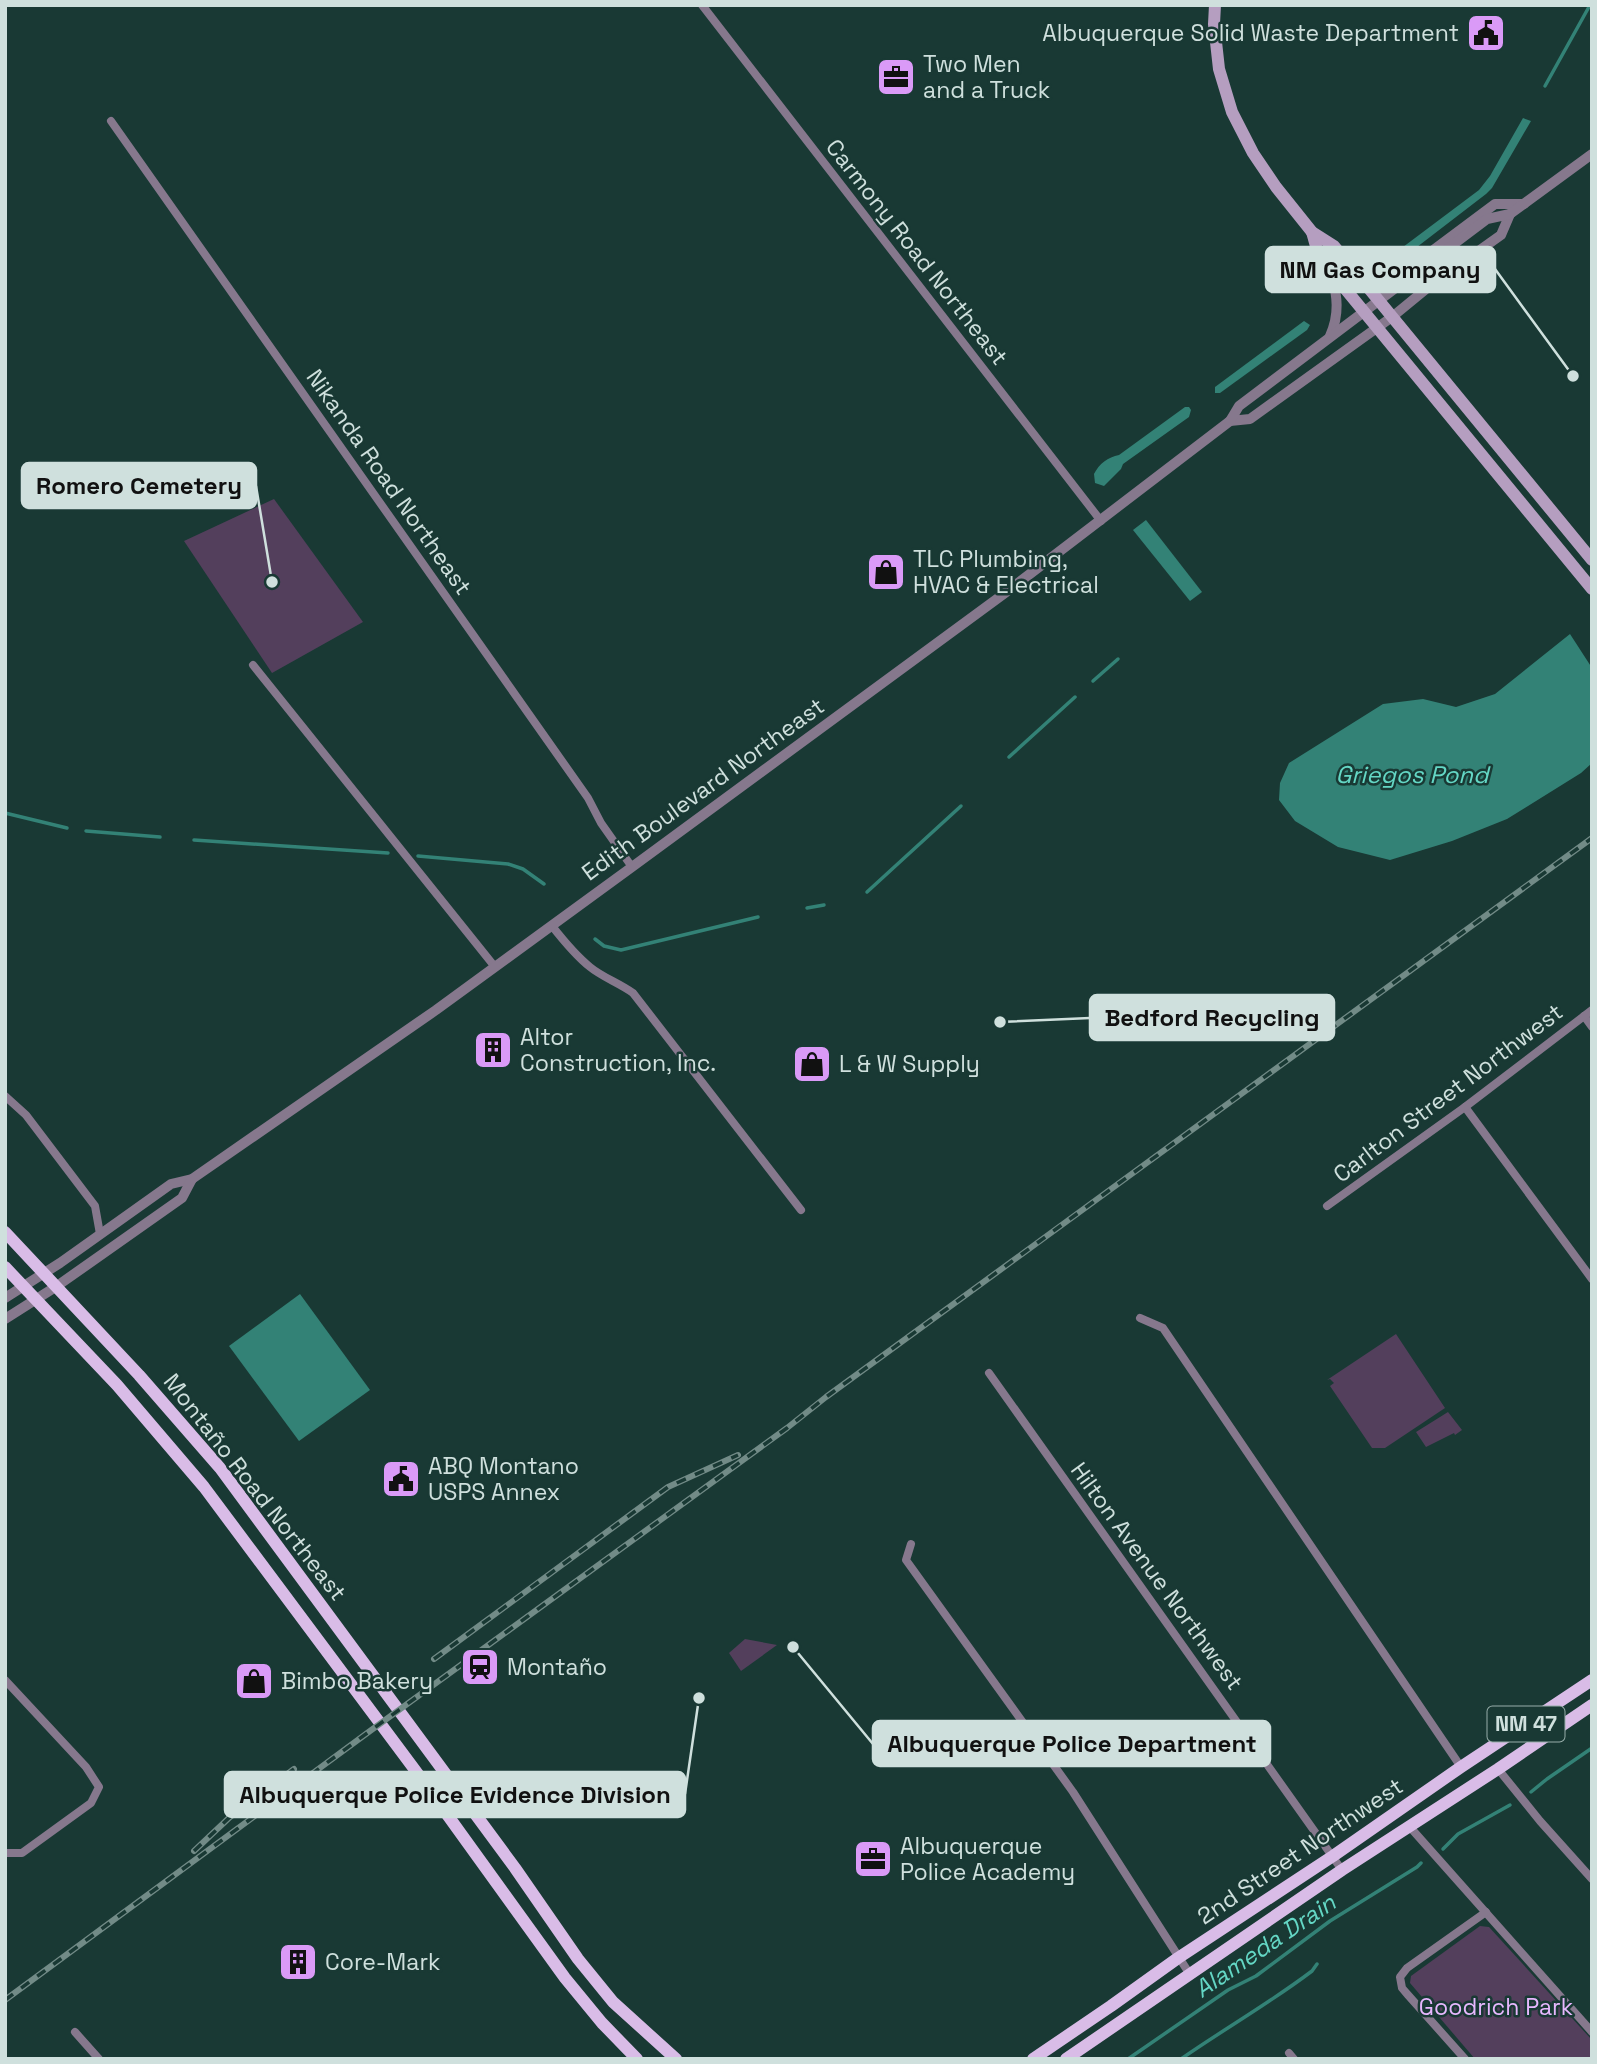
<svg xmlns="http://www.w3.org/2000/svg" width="1597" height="2064" viewBox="0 0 1597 2064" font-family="'Space Grotesk',sans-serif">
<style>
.green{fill:#533f5c}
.water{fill:#338276}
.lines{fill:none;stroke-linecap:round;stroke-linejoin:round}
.stream{stroke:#338276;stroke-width:3.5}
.minor{stroke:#86788d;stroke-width:8}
.tertiary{stroke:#86788d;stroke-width:10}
.secondary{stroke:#b59ec0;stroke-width:12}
.primary{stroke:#d9bce7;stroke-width:12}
.rail-casing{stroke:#728b87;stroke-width:6}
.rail{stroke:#193934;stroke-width:3.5;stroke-dasharray:10;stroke-linecap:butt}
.labels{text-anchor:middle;stroke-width:5;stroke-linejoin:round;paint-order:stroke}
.shield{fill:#193934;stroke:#98aeaa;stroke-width:2}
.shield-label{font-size:21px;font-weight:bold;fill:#cfe0dd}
.poi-label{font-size:23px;fill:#cfe0dd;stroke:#193934;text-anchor:start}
.street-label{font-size:23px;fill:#cfe0dd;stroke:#193934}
.park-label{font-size:23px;fill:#e7b7fe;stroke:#193934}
.water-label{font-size:24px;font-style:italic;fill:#64d7c5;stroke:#193934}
.leader{fill:none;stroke:#cfe0dd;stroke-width:2.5}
.callout-dot{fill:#cfe0dd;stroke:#193934;stroke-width:2.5}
.callout{fill:#cfe0dd;stroke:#cfe0dd;stroke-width:2.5}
.callout-label{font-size:24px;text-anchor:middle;font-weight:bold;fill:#111}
</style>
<rect width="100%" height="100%" fill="#193934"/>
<!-- green -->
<g class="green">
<path d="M274,499l89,123 -91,51 -88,-132z"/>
<path d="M1396,1334l49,74 -60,40h-13l-42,-62 4,-3 -4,-4 -3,1z"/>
<path d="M1448,1412l14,18 -7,5 -1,-2 -28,14 -10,-15z"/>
<path d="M745,1639l32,6 -36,26 -12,-18z"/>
<path d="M1480,1926l9,1 103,113v19h-117l-65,-76 1,-7z"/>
</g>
<!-- water -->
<g class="water">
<path d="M1523,118l8,3 -39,67 -6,6 -82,63 -7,1 -2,-5 84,-63 11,-14z"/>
<path d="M1304,321l6,4 -3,5 -87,63h-5v-6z"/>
<path d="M1185,407h4l2,3 -2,7 -66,47 -2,5 -17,17 -9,-3 -1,-9c5,-10 14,-17 25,-19z"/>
<path d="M1146,520l56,72 -12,9 -57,-71z"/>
<path d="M1570,634l22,34v95l-11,10 -74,46 -55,22 -62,19 -52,-13 -43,-26 -16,-21 1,-17 9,-20 94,-59 40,-5 33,8 39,-13z"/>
<path d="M300,1294l70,96 -71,51 -70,-95z"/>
</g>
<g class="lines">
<!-- stream -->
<g class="stream">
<path d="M1545,86l45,-81"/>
<path d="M1093,681l25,-22"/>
<path d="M1009,757l66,-60"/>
<path d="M5,813l62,15"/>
<path d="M86,831l74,6"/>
<path d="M194,840l194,13"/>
<path d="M418,856l90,8 15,5 21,15"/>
<path d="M867,892l94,-86"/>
<path d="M807,908l17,-3"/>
<path d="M595,939l9,7 17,4 137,-33"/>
<path d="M1531,1792l16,-13 45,-31"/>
<path d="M1443,1849l15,-15 52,-29"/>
<path d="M1128,2059l100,-69 28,-14 74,-55 87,-54 4,-4"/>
<path d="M1181,2059c43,-30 89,-56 131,-88l5,-7"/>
</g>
<!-- minor -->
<g class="minor">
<path d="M702,5l399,516"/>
<path d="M111,121l477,677 13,25 31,44"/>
<path d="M253,665l242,302"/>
<path d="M552,926c11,14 23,29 38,41 12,10 29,16 43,26l168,217"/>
<path d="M1584,1016l8,11"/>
<path d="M5,1096l21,19 69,91 5,28"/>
<path d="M1465,1107l127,172"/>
<path d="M1327,1206l138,-99 127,-97"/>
<path d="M1140,1318l23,10 298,439"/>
<path d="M989,1373l353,497"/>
<path d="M911,1544l-5,16 167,232 116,181"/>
<path d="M5,1680l81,87 13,20 -8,16 -69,50h-17"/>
<path d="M1498,1769l42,52 52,58"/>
<path d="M1409,1826l183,206"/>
<path d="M75,2032l24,27"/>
<path d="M1289,2053l5,6"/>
<path d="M1465,2059l-57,-64 -6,-7 -2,-11 7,-9 79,-56"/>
</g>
<!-- tertiary -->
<g class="tertiary">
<path d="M1357,272l15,7h17l35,-22 71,-53h29"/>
<path d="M1330,336c10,-22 7,-40 2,-62"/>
<path d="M1230,421l20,-2 142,-102 39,-32 70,-50 9,-21"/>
<path d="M5,1298l55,-35 111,-79 21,-5 244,-169 196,-143 373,-274 225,-172 9,-15 248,-187 23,-5 82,-60"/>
<path d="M5,1319l52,-33 125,-88 10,-19"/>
</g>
<!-- secondary -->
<g class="secondary">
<path d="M1215,5l-1,19 5,45 13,43 21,41 23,34 36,45 22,14 258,314"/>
<path d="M1312,232l7,25 273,332"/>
</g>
<!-- primary -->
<g class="primary">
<path d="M5,1232l134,143 81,93 295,400 63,91 35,43 63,57"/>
<path d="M5,1267l112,118 87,102 211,283 150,208 37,45 35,36"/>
<path d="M1033,2059l78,-53 67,-48 155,-102 128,-89 131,-87"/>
<path d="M1066,2059l276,-189 156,-101 94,-64"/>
</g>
<defs>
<g id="rail">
<path d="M434,1659l234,-172 70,-32"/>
<path d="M194,1851l36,-34 64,-48"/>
<path d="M5,2000l365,-269 417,-303 39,-31 766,-559"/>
</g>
</defs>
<!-- rail casing -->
<use href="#rail" class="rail-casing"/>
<!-- rail -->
<use href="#rail" class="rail"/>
</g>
<!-- icons -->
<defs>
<symbol id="civic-square" viewBox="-11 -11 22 22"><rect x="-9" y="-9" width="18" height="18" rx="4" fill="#da9af7" stroke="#193934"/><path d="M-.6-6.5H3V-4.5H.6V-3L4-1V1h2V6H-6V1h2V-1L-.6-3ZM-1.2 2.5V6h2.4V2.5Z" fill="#111"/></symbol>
<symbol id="office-square" viewBox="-11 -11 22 22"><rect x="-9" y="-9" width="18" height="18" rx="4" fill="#da9af7" stroke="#193934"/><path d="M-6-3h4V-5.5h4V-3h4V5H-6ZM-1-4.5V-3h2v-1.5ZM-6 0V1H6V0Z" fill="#111"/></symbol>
<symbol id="shop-square" viewBox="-11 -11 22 22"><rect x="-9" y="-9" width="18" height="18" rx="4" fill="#da9af7" stroke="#193934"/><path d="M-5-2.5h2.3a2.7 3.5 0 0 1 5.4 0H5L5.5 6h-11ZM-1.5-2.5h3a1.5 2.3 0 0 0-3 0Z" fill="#111"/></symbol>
<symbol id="building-square" viewBox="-11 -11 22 22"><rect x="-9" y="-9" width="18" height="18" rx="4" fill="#da9af7" stroke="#193934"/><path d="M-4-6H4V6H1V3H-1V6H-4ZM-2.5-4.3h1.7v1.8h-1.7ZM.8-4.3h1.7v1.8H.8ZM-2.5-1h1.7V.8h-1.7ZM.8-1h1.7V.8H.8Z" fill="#111"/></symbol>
<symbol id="station-square" viewBox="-11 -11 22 22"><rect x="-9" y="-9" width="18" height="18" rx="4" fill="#da9af7" stroke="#193934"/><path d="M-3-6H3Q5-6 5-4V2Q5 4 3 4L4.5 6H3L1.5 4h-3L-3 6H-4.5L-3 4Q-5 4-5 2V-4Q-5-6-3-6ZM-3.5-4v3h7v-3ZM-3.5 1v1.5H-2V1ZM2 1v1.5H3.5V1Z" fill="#111"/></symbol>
</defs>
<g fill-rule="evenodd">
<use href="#civic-square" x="1464" y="11" width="44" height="44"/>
<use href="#office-square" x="874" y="55" width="44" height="44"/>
<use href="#shop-square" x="864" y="550" width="44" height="44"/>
<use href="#building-square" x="471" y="1028" width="44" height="44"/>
<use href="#shop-square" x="790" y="1042" width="44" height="44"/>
<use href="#civic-square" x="379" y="1457" width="44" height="44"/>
<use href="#station-square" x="458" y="1645" width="44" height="44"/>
<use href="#shop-square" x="232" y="1659" width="44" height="44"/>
<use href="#office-square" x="851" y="1837" width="44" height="44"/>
<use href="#building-square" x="276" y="1940" width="44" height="44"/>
</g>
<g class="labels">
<!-- shield labels -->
<rect class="shield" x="1487.5" y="1706.5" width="77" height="35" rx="5"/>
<g class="shield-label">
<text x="1526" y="1731">NM 47</text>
</g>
<!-- poi labels -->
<g class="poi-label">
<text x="1459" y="41" text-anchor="end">Albuquerque Solid Waste Department</text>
<text x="923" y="72">Two Men<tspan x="923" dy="26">and a Truck</tspan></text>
<text x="913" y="567">TLC Plumbing,<tspan x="913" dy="26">HVAC &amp; Electrical</tspan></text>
<text x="520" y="1045">Altor<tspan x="520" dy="26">Construction, Inc.</tspan></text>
<text x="839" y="1072">L &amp; W Supply</text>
<text x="428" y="1474">ABQ Montano<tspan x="428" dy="26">USPS Annex</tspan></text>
<text x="507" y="1675">Montaño</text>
<text x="281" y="1689">Bimbo Bakery</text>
<text x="900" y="1854">Albuquerque<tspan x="900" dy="26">Police Academy</tspan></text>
<text x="325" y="1970">Core-Mark</text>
</g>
<!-- street labels -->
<g class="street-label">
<text transform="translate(917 252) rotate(52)" y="8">Carmony Road Northeast</text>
<text transform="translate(389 482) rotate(55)" y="8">Nikanda Road Northeast</text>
<text transform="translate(703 789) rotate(-36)" y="8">Edith Boulevard Northeast</text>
<text transform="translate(1448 1093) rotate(-37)" y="8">Carlton Street Northwest</text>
<text transform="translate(255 1487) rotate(52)" y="8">Montaño Road Northeast</text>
<text transform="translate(1157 1576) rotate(54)" y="8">Hilton Avenue Northwest</text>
<text transform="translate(1300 1851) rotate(-34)" y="8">2nd Street Northwest</text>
</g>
<!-- park labels -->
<g class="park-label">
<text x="1496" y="2015">Goodrich Park</text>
</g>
<!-- water labels -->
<g class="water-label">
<text x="1412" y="783">Griegos Pond</text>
<text transform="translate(1265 1946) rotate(-34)" y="8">Alameda Drain</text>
</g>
</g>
<!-- callouts -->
<path class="leader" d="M1573 376L1495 269M272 582L256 486M1000 1022L1090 1018M793 1647L873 1744M699 1698L685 1794"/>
<g class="callout-dot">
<circle cx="1573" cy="376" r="7"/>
<circle cx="272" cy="582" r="7"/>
<circle cx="1000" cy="1022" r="7"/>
<circle cx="793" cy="1647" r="7"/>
<circle cx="699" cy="1698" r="7"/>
</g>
<g class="callout">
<rect x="1266" y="247" width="229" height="45" rx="7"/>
<rect x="22" y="463" width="234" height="45" rx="7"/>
<rect x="1090" y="995" width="244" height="45" rx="7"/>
<rect x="873" y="1721" width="397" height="45" rx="7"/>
<rect x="225" y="1772" width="460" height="45" rx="7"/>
</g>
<g class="callout-label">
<text x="1380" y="278">NM Gas Company</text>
<text x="139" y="494">Romero Cemetery</text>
<text x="1212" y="1026">Bedford Recycling</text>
<text x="1072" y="1752">Albuquerque Police Department</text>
<text x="455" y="1803">Albuquerque Police Evidence Division</text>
</g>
<!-- border -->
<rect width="1597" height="2064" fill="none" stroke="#cfe0dd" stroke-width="14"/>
</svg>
